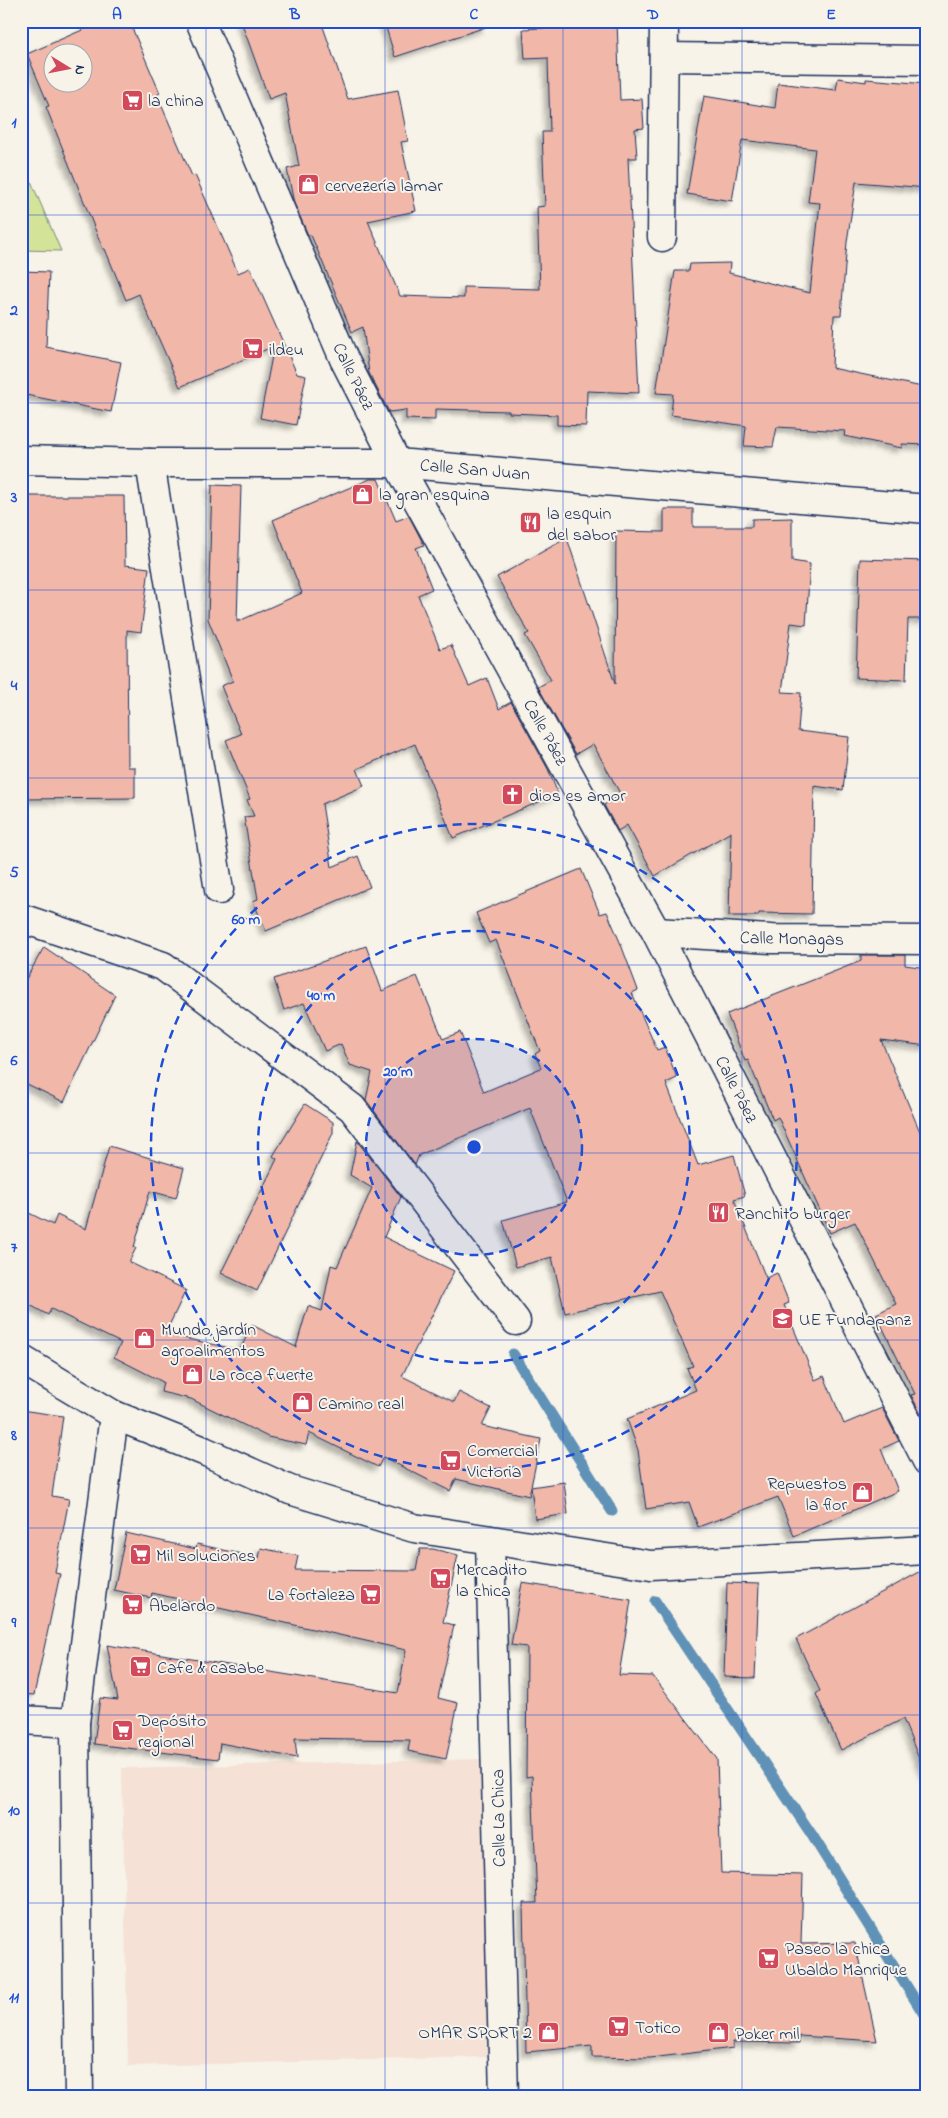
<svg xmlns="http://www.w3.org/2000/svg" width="948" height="2118" viewBox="0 0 948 2118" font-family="'Indie Flower',sans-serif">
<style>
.built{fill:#f5e1d5}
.green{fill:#d3e498;stroke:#778a7b}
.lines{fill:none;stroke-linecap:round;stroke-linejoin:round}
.stream{stroke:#6191b6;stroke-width:11}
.building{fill:#f1b8a9;stroke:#1b2f5e;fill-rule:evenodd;filter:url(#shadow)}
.minor-casing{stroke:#1b2f5e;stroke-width:31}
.minor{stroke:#f7f3e8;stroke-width:28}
.grid{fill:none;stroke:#1d4ed8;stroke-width:1;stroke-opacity:0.55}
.ring{fill:none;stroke:#1d4ed8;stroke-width:2.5;stroke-dasharray:9 6}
.labels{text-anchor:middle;stroke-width:4;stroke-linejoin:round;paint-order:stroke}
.poi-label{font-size:18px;fill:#1b2f5e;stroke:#f7f3e8;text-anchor:start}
.street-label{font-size:18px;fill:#1b2f5e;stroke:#f7f3e8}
.centre{fill:#1d4ed8;stroke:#f7f3e8;stroke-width:2.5}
.ring-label{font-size:15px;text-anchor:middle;font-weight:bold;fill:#1d4ed8;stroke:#f7f3e8;stroke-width:4;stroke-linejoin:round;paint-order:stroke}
.neatline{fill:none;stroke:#1d4ed8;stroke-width:2}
.grid-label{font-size:16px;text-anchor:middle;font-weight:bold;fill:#1d4ed8}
</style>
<defs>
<filter id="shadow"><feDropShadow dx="-4.5" dy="4.5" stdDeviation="2.5" flood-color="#0004"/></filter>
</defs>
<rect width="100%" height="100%" fill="#f7f3e8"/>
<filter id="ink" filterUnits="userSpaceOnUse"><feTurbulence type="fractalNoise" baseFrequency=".02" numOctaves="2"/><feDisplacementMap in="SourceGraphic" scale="10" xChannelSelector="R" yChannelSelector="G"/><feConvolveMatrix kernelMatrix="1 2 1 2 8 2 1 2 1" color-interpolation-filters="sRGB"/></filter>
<g filter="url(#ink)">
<!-- built -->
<path class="built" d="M483,1759l7,298 -362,9 -6,-298z"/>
<!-- green -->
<path class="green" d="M21,158l40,93 -40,-1z"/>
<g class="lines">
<!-- stream -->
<g class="stream">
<path d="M513,1354l99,157"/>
<path d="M655,1601l157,234 115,184"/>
</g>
</g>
<!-- building -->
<g class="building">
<path d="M103,21h26l31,72 -3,2 35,81 3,-1 43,98 12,-5 47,106 9,2 -10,49 -36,-7 14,-72 -94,41 -41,-93 -13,6 -21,-51h-2l-57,-142 3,-1 -22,-52zM52,52h30v30h-30z"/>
<path d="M241,21h80l27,78 50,-9 10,51 -7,1 15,69 -48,10 32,75 64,2v-11l76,2 -3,-82 8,-1 -3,-74h8l-2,-74 -23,1 -2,-30 41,-2 1,-6h52l3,79 22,-1 2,29 -9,1 2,29h-9l11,235 -52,-2 -1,35 -29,-1v-10l-48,-2v-2l-74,-2v11l-29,-1v-9l-17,2 -20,-39 -6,-46 -11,5 -41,-97h-3l-14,-32 -7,-34 12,-3 -14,-73 -16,6z"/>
<path d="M384,21h101l1,6 -91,30z"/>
<path d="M838,78l28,4v-3l61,5v104l-71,-6 -9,60 -6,73h-7l-2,53 95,20v57l-25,-1v4l-58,-12 1,-5 -68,-4 -4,20 -29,-1 2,-20 -75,-11 2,-21 -17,-1 19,-122h14l1,-7 40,-1 -1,10 81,20 10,-90 -12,-1 7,-53 -73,-9 -10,61 -45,-7 17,-98 71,12 3,-25 58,7z"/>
<path d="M21,271l28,1 -3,75 75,15 -10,50 -90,-18z"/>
<path d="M370,479h8l18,42 13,-5 15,29 -8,3 16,41 -14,6 22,54 11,-4 18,41 18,-8 12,31 12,-7 37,67 10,25 -105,44 -38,-94 -58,25 7,17 -42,18 10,63 26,-11 12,31 -104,44 -13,-30 5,-2 -14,-82 10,-1 -7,-16 3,-1 -24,-59 15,-6 -20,-48 12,-5 -25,-62 4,-134 29,1 -4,136 65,-29 -29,-73z"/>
<path d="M21,496h103l1,69 24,3 -8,64 -14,-2 1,137h7v31l-114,1z"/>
<path d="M664,509h29v18h59v-8l40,-1v43l18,3 -4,61 -15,-2 -9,69 19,1 -3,38 51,6 -6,53 -29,-4 -2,128 -53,-1 -1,3h-29l2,-84 -76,44 -28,-51 -9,6 -14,-26 17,-10 -28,-51 -17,10 -38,-67 13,-7 -26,-45 4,-2 -32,-56 70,-39 48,146 1,-153 48,1z"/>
<path d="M860,559l67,2v58h-19l-2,61 -50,-2z"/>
<path d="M581,869l19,45 7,-2 13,30 18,48 -6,3 25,57 8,-3 12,31 -11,5 32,82 36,-10 11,41 -11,3 32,79 11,-5 12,30 -5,2 31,75 9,-4 20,48 38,-16 17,33 -18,8 17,42 -104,45 -16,-39 -80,30 -9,-25 -43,7 -8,-59 -11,-31 69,-29 -9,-22 6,-2 -33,-75 -95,22 -13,-56 -36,10 -13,-47 64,-18 -37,-94 -111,47 -4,10 -49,-65 6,-28 -22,-7 -9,-21 -16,7 -21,-48 -20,7 -10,-31 92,-33 16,45 35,-15 26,63 17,-7 24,60 57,-24 -6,-14 5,-3 -44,-111 -7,3 -13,-30z"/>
<path d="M44,947l71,48 -51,107 -43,-21v-93z"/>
<path d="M861,955h44v10l22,3v78l-46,-6 46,108v278l-16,-31 4,-1 -39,-80 20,-10 -41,-82 -25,11 -52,-116 -5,3 -25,-60 -3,1 -18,-47 134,-53z"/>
<path d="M305,1104l28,18v11l-76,158 -36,-18 56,-114 -4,-3z"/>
<path d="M357,1141l44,56 -17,40 70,34 -52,105 52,26 5,-10 32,16 -9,18 59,13 -12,57 -73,-17 -6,12 -67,-34 -5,10 -69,-34 -3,12 -38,-8 -77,-38 -30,-7 2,-10 -49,-25 7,-14 -70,-34 -3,6 -27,-15v-91l32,16 4,-10 29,14 23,-83 75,22 -8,30 -26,-7 -16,56 2,1 -7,14 57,28 -21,44 75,16 12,-25 44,22 12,-41 14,5 9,-46 6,2 35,-79 -22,-13z"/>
<path d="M21,1410l42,6 -11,80 17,3 -14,74 5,1 -26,121 -13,-1z"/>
<path d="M564,1482l4,32 -33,5 -4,-32z"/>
<path d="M126,1533l70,16 1,-5 62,14 2,-10 37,8 -3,14 121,1 4,-22h13l25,6 -15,67 11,3 -16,73 20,5 -12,56 -38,-8 2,-11 -115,-2 2,20 -77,-15 -2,16 -124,-15 6,-46 18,2 -11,-55 291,48 8,-43 -254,-57 -1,5 -37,-8z"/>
<path d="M927,1568v208h-1l-23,-57 -62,31 -25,-56 4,-3 -24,-52z"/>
<path d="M522,1583l109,17 -12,75 34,1 64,83 4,114 82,2 -2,69 54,-1 22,98 -78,-5v7l-66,-1v6l-83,10 -58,-1v-11l-66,6 -3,-149h14l-5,-127 -6,1 1,-130 -16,-2z"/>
<path d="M727,1583l32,1 -4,94 -31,-1z"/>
</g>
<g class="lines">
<defs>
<g id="minor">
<path d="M200,21l144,338 53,104 259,469 271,529"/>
<path d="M664,57l263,3"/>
<path d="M662,237l2,-216"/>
<path d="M21,460l129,3h247l530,46"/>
<path d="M150,463l69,427"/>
<path d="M21,918l142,48 189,142 164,213"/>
<path d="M656,932l115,7 156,1"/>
<path d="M21,1359l93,56 90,36 86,39 124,38 237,37 276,-15"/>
<path d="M490,1540l14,557"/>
<path d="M21,1720l54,3"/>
<path d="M79,2097l-4,-374 39,-308"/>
</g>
</defs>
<!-- minor casing -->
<use href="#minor" class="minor-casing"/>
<!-- minor -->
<use href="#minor" class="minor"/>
</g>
</g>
<!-- grid -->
<path class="grid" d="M206,21v2076M385,21v2076M563,21v2076M742,21v2076M21,215h906M21,403h906M21,590h906M21,778h906M21,965h906M21,1153h906M21,1340h906M21,1528h906M21,1715h906M21,1903h906"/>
<!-- distance rings -->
<circle cx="474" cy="1147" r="108" fill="#1d4ed8" fill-opacity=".12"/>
<g class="ring">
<circle cx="474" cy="1147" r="108"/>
<circle cx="474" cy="1147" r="216"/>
<circle cx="474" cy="1147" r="323"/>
</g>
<!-- icons -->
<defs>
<symbol id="supermarket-square" viewBox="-11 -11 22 22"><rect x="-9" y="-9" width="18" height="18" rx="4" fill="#d1495b" stroke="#f7f3e8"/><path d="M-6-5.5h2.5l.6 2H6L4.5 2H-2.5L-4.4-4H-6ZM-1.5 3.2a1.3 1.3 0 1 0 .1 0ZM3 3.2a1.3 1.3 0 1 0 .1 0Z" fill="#fff"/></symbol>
<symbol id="shop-square" viewBox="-11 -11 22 22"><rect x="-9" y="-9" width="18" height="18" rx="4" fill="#d1495b" stroke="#f7f3e8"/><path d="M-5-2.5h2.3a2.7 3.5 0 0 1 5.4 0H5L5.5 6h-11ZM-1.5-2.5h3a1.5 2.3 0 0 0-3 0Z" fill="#fff"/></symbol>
<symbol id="restaurant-square" viewBox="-11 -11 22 22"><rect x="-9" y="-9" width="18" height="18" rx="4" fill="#d1495b" stroke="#f7f3e8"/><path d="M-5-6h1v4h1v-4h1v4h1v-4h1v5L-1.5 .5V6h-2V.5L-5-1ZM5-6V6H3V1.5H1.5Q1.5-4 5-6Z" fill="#fff"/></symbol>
<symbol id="church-square" viewBox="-11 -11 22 22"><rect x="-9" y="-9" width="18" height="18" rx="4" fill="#d1495b" stroke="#f7f3e8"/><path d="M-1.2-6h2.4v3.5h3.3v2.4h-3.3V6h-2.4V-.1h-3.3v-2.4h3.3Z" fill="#fff"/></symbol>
<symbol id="school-square" viewBox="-11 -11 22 22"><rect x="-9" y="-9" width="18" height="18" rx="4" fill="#d1495b" stroke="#f7f3e8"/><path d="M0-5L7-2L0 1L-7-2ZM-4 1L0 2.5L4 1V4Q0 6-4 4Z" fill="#fff"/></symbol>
</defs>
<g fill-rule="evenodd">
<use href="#supermarket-square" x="120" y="88" width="25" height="25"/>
<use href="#shop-square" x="296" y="172" width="25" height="25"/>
<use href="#supermarket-square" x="240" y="336" width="25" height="25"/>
<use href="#shop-square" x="350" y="482" width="25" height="25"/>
<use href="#restaurant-square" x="518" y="510" width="25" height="25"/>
<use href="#church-square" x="500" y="782" width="25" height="25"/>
<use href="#restaurant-square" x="706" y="1200" width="25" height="25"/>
<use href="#school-square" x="770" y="1306" width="25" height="25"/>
<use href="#shop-square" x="132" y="1326" width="25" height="25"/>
<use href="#shop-square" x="180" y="1362" width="25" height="25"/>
<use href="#shop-square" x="290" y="1390" width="25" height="25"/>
<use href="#supermarket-square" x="438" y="1448" width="25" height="25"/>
<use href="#shop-square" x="850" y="1480" width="25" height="25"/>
<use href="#supermarket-square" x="128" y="1542" width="25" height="25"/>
<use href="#supermarket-square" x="428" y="1566" width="25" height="25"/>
<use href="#supermarket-square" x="358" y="1582" width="25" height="25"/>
<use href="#supermarket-square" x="120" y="1592" width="25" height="25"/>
<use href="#supermarket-square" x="128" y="1654" width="25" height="25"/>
<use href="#supermarket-square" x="110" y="1718" width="25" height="25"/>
<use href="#supermarket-square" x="756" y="1946" width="25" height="25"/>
<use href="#supermarket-square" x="606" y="2014" width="25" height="25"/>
<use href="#shop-square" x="536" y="2020" width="25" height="25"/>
<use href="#shop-square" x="706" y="2020" width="25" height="25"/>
</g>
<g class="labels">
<!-- poi labels -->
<g class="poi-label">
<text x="148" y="106">la china</text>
<text x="325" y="191">cervezería lamar</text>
<text x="269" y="355">ildeu</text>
<text x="379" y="500">la gran esquina</text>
<text x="547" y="519">la esquin<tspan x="547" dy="21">del sabor</tspan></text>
<text x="529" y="801">dios es amor</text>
<text x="735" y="1219">Ranchito burger</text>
<text x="799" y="1325">UE Fundapanz</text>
<text x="161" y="1335">Mundo jardín<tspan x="161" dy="21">agroalimentos</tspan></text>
<text x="209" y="1380">La roca fuerte</text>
<text x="318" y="1409">Camino real</text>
<text x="467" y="1456">Comercial<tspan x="467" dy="21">Victoria</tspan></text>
<text x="847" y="1489" text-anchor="end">Repuestos<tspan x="847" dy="21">la flor</tspan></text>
<text x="156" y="1561">Mil soluciones</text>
<text x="456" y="1575">Mercadito<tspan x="456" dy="21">la chica</tspan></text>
<text x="355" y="1600" text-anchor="end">La fortaleza</text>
<text x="149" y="1611">Abelardo</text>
<text x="157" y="1673">Cafe &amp; casabe</text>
<text x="138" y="1726">Depósito<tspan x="138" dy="21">regional</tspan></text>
<text x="785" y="1954">Paseo la chica<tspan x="785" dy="21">Ubaldo Manrique</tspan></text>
<text x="635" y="2033">Totico</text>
<text x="532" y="2038" text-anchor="end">OMAR SPORT 2</text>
<text x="735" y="2039">Poker mil</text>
</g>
<!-- street labels -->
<g class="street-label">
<text transform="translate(354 376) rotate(64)" y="6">Calle Páez</text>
<text transform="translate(475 469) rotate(5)" y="6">Calle San Juan</text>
<text transform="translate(546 732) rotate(61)" y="6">Calle Páez</text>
<text transform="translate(792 938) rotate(1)" y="6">Calle Monagas</text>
<text transform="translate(737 1089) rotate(63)" y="6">Calle Páez</text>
<text transform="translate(498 1818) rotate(-91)" y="6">Calle La Chica</text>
</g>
</g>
<circle cx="474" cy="1147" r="8" class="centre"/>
<g class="ring-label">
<text x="246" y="924">60 m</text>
<text x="321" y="1000">40 m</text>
<text x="398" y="1076">20 m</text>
</g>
<!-- margin -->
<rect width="948" height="2118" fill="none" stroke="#f7f3e8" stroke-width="55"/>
<!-- north arrow -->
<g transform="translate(68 68) rotate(100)"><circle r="24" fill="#f7f3e8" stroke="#9fa5b1"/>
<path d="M0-4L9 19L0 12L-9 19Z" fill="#d1495b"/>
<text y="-8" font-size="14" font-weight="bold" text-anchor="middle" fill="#1b2f5e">N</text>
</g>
<rect x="28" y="28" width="892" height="2062" class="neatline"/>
<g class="grid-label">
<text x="117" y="19">A</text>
<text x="295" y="19">B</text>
<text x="474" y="19">C</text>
<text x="653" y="19">D</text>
<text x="831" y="19">E</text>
<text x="14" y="127">1</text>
<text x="14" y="315">2</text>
<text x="14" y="502">3</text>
<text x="14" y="690">4</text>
<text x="14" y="877">5</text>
<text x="14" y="1065">6</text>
<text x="14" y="1252">7</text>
<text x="14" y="1440">8</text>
<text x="14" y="1627">9</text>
<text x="14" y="1815">10</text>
<text x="14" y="2002">11</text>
</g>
</svg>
